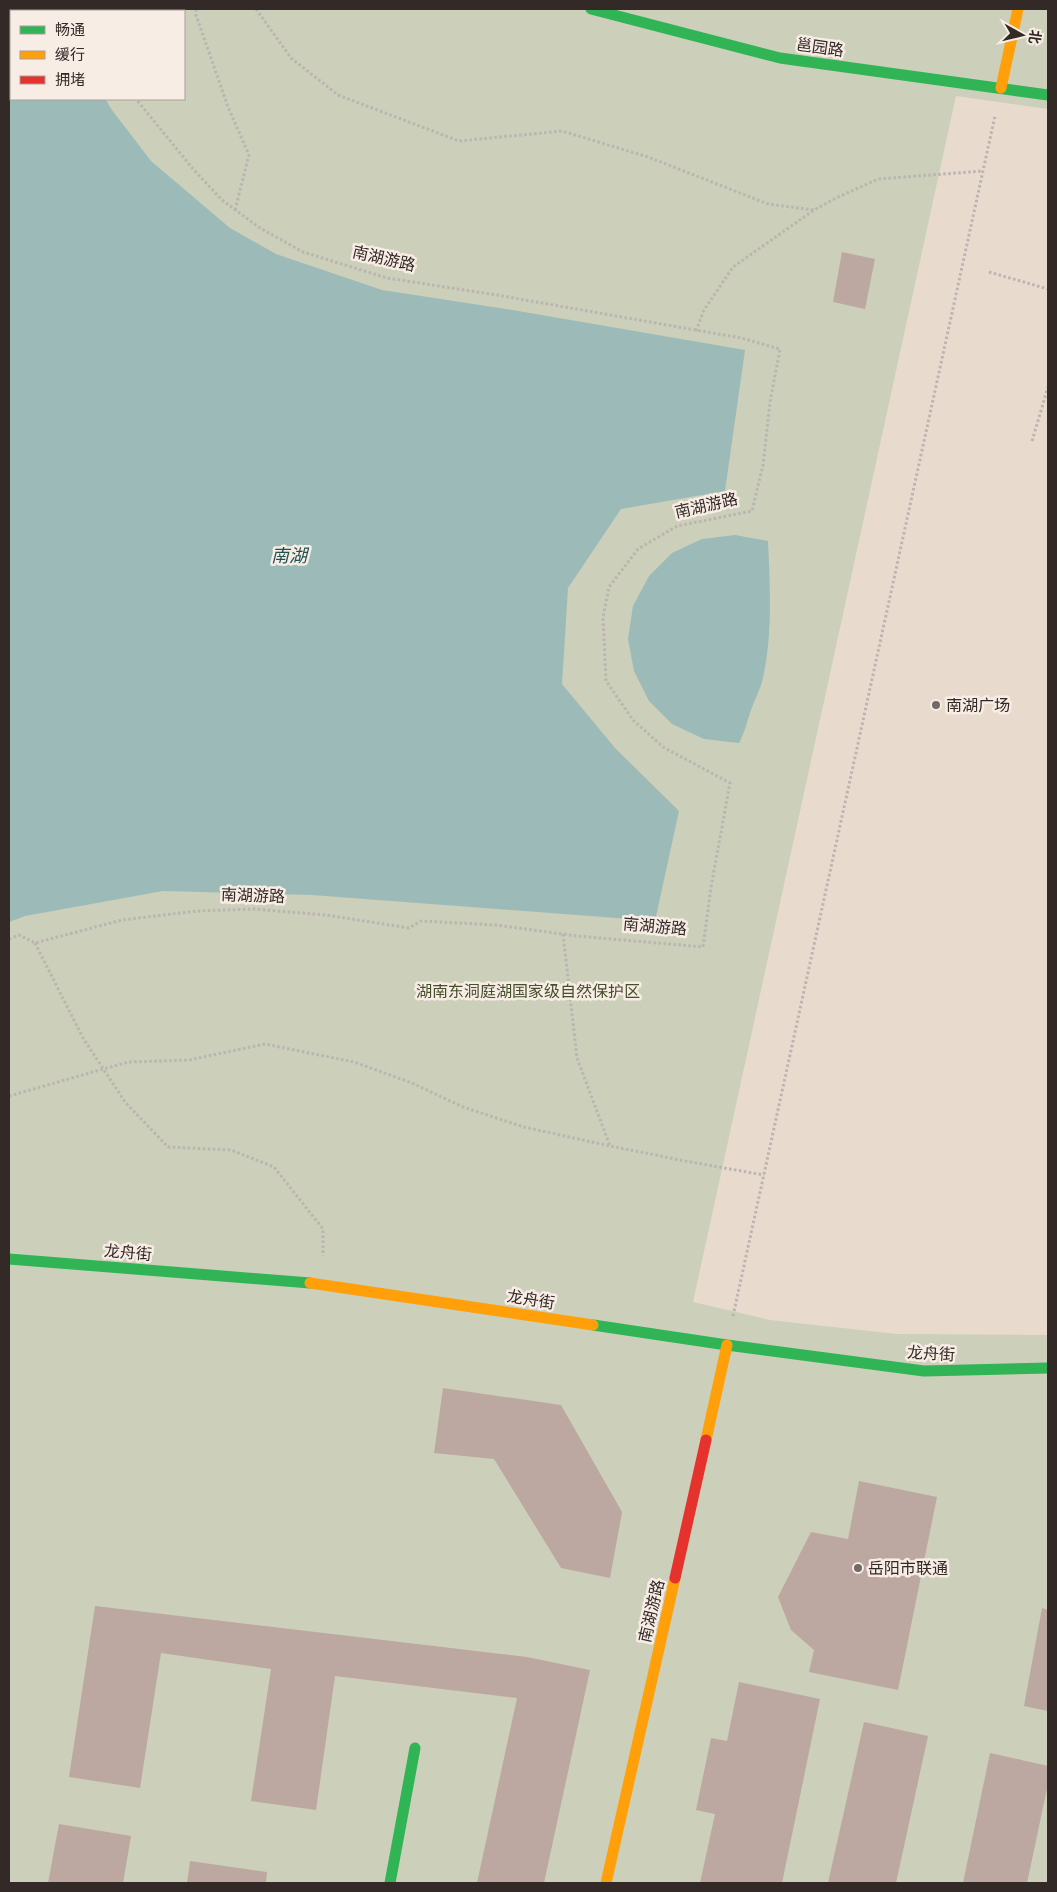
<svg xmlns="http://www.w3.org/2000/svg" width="1057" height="1892" viewBox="0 0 1057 1892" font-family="Lato,'Noto Sans SC',sans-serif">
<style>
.green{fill:#cccfb9;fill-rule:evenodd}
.plaza{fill:#e8dbce}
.water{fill:#9cbbb8}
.building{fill:#bca8a1}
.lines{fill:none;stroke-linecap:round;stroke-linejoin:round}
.path{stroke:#bbb4b0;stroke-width:3;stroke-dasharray:2.5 2.5;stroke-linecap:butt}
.fast{stroke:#30b455;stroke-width:11}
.slow{stroke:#ff9f0a;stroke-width:11}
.jam{stroke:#e5322d;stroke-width:11}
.poi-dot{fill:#736a66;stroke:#f7ede5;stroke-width:2}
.labels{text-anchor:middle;stroke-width:5;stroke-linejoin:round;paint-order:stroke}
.street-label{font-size:16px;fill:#332926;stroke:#f7ede5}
.poi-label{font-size:16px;fill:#332926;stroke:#f7ede5;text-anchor:start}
.park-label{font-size:16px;fill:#454f2c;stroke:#f7ede5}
.water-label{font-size:18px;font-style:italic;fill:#1f5151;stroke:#f7ede5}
</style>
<rect width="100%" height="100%" fill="#eae4de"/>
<!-- green -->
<path class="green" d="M9,9h1039v1874h-1039zM11,11h173v88h-173z"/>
<!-- plaza -->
<path class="plaza" d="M956,96l92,13v1226l-151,-1 -127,-14 -77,-18z"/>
<!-- water -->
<g class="water">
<path d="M9,9h38l1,2h-37v88h94l7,11 39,51 79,67 46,26 106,36 124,19 239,41 -20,141 -104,18 -53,79 -6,96 53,64 64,63 -24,110 -343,-26 -149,-4 -138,25 -16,6z"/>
<path d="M735,535l33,6c2,45 5,96 -6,141 -3,10 -8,19 -11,28 -4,11 -6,22 -12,33l-35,-4 -32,-15 -23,-23 -15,-30 -6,-32 5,-33 16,-30 23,-23 30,-14z"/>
</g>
<!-- building -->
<g class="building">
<path d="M842,252l33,7 -10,50 -32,-7z"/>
<path d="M443,1388l118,17 61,107 -12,66 -49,-10 -67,-109 -60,-6z"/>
<path d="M859,1481l78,16 -39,193 -89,-18 5,-22 -23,-20 -13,-33 33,-65 37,7z"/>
<path d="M95,1606l432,51 63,13 -46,213h-67l40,-185 -182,-22 -19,134 -65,-9 20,-132 -110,-16 -21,135 -71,-11z"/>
<path d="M1042,1608l6,2v101l-24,-5z"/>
<path d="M739,1682l81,17 -38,184h-82l15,-69 -19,-4 15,-72 16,3z"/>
<path d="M864,1722l64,14 -32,147h-68z"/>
<path d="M990,1753l58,13v18l-21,99h-64z"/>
<path d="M59,1824l72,12 -8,47h-75z"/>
<path d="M190,1861l77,11 -1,11h-79z"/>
</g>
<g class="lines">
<!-- path -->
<g class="path">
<path d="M71,9l2,2"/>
<path d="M196,9v6l32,92 21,48 -14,55"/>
<path d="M256,9l35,49 47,37 121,46 103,-10 86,26 120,47 46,6"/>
<path d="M989,272l59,17"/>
<path d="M696,331l8,-21 29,-43 81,-57 22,-12 42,-19 105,-8"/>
<path d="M1032,441l16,-54"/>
<path d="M563,934l14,124 33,88 75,15 79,14"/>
<path d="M9,939l10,-4 16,8 87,-23 75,-9 57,-2 72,6 83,13 12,-7 75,4 81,11 126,11 8,-60 19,-104 -67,-36 -30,-27 -27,-39 -3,-64 6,-30 29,-38 39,-23 75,-15 11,-46 7,-63 10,-53 -39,-11 -244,-43 -110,-17 -84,-26 -43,-24 -38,-28 -29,-31 -57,-70"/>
<path d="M35,943l48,95 42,64 43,45 63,3 43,17 49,62v27"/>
<path d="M9,1096l119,-34 61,-2 76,-16 89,18 58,21 51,24 61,20 86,19"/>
<path d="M733,1316l262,-1200"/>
</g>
<!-- fast -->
<g class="fast">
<path d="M591,9l189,49 268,37"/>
<path d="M9,1259l301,24"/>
<path d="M593,1325l134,20 197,26 124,-3"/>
<path d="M390,1883l25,-135"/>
</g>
<!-- slow -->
<g class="slow">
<path d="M1001,88l17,-79"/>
<path d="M310,1283l283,42"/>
<path d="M706,1440l21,-95"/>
<path d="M606,1883l69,-305"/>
</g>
<!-- jam -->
<path class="jam" d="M675,1578l31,-138"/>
</g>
<!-- markers -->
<g class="poi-dot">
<circle cx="936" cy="705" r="5"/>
<circle cx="858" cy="1568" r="5"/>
</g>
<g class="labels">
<!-- street labels -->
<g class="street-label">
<text transform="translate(820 47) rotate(8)" y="6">邕园路</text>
<text transform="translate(384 258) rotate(13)" y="6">南湖游路</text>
<text transform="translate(706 505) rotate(-13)" y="6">南湖游路</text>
<text transform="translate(253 895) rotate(2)" y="6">南湖游路</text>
<text transform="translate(655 926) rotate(5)" y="6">南湖游路</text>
<text transform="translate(128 1252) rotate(5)" y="6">龙舟街</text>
<text transform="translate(531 1299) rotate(9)" y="6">龙舟街</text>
<text transform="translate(931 1353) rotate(3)" y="6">龙舟街</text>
<text transform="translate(651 1611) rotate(-77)" y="6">南湖游路</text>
</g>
<!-- poi labels -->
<g class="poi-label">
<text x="946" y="711">南湖广场</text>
<text x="868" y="1574">岳阳市联通</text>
</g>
<!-- park labels -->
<g class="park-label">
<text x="528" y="997">湖南东洞庭湖国家级自然保护区</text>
</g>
<!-- water labels -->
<g class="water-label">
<text x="289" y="562">南湖</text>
</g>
</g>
<!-- border -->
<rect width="1057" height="1892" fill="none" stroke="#332926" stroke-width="20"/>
<!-- legend -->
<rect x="10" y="10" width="175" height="90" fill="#f7ede5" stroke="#a99f99"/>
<rect x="20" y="26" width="25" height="8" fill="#30b455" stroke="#a99f99"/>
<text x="55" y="35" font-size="15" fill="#332926">畅通</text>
<rect x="20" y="51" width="25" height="8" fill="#ff9f0a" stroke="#a99f99"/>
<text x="55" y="60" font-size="15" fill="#332926">缓行</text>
<rect x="20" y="76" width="25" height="8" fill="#e5322d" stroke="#a99f99"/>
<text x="55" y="85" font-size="15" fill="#332926">拥堵</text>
<!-- north arrow -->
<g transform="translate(1022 35) rotate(98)" stroke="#f7ede5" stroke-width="4" paint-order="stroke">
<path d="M0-4L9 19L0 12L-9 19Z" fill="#332926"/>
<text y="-8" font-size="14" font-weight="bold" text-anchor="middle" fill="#332926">北</text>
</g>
</svg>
